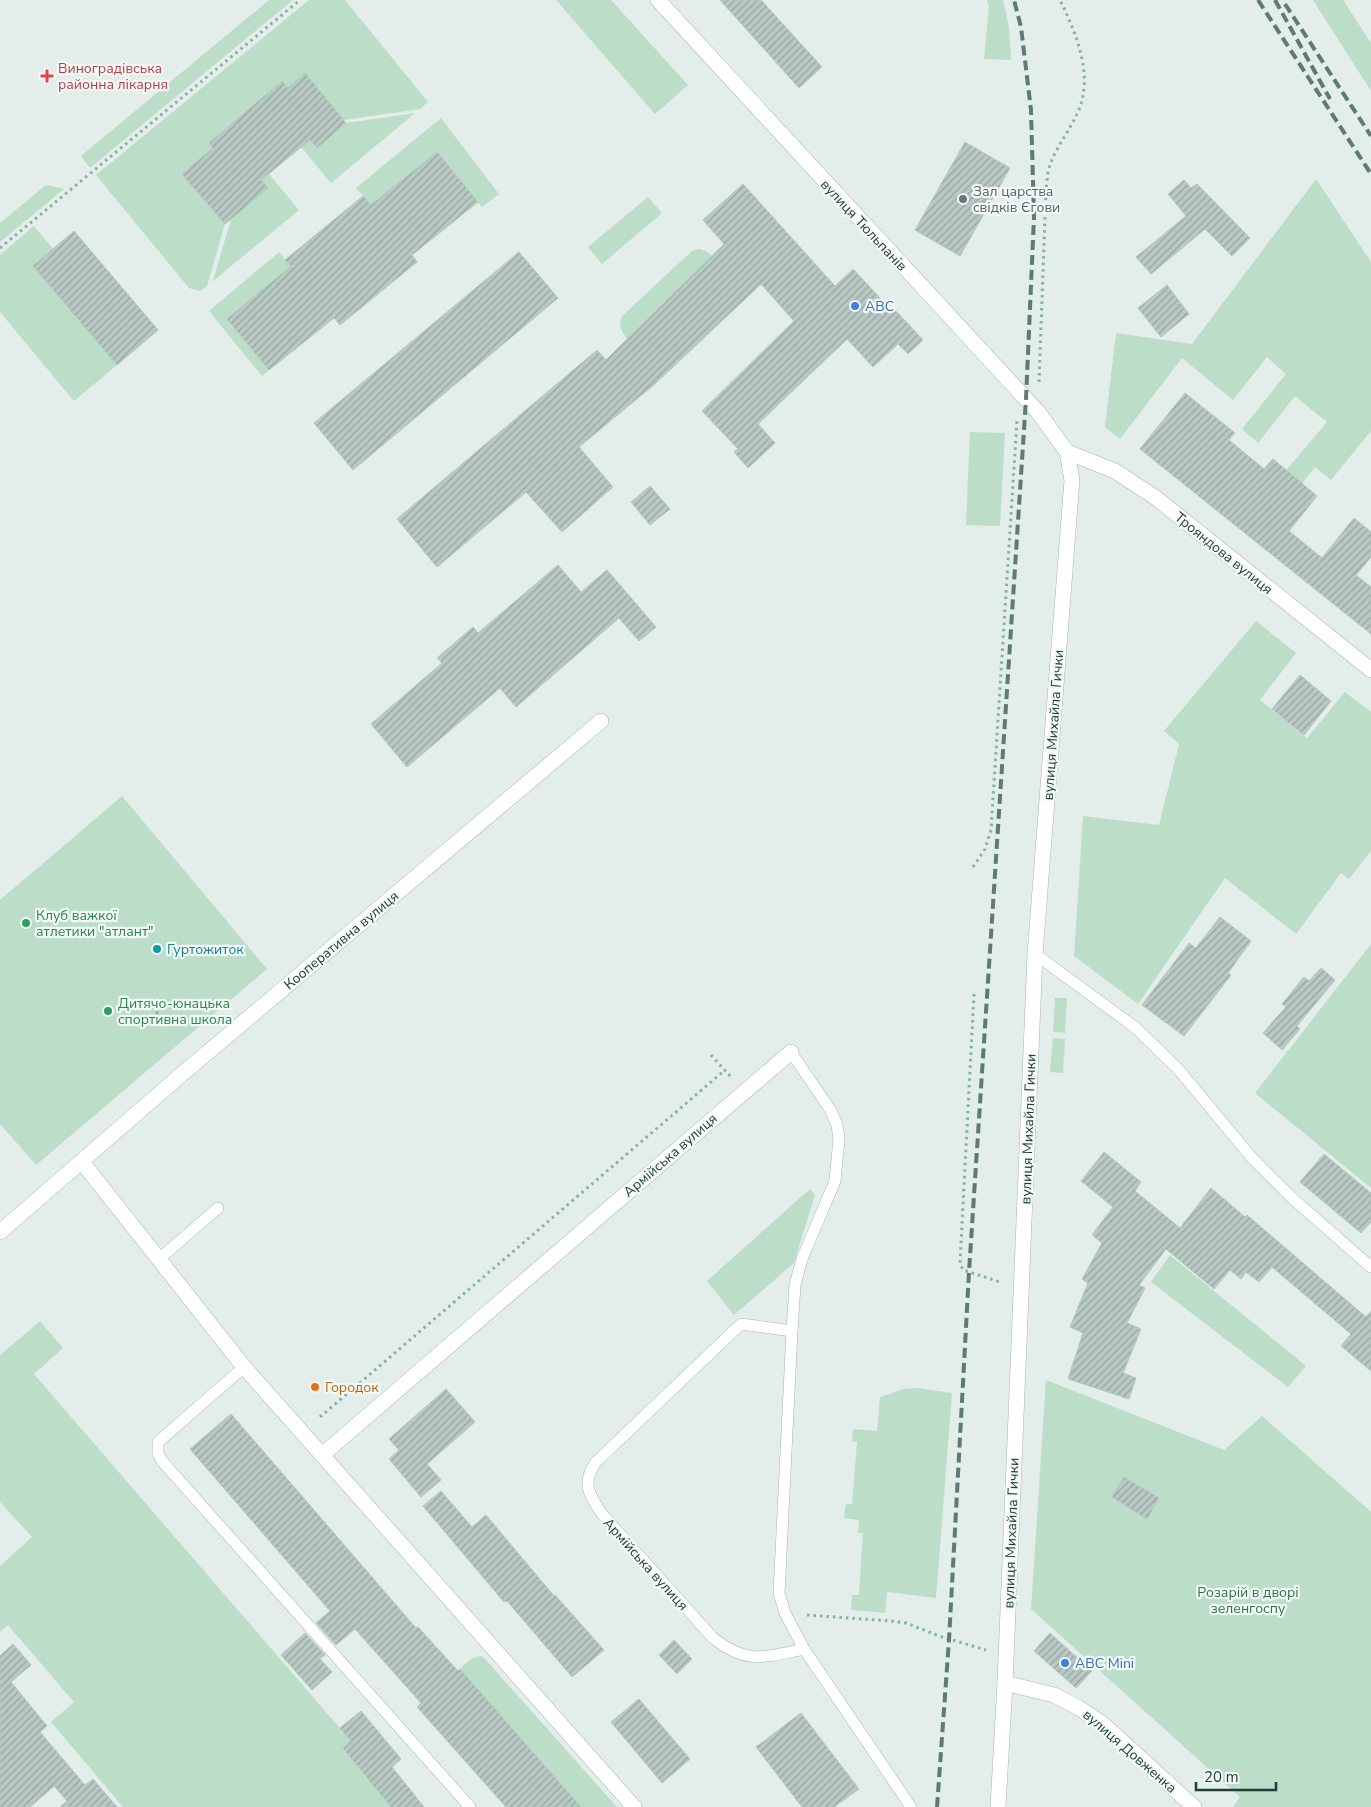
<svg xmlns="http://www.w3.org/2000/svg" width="1371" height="1807" viewBox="0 0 1371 1807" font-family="'Nunito Sans',sans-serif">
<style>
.green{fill:#bcdec9}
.building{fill:url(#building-hatch);stroke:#b5c7c1}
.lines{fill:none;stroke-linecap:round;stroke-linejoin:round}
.service-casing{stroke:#a5b5b2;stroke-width:12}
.minor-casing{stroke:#a5b5b2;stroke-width:16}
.tertiary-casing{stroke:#a5b5b2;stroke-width:16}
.path{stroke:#83b0a8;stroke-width:3;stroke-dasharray:2.5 4;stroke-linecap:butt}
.service{stroke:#fff;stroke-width:11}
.minor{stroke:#fff;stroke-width:15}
.tertiary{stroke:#fff;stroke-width:15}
.rail{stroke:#5d7a75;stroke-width:4;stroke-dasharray:10 5;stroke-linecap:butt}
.health-dot{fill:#e0444e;stroke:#f3f9f7;stroke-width:2}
.worship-dot{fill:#6b7280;stroke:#f3f9f7;stroke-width:2}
.shop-dot{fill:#3f7fe0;stroke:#f3f9f7;stroke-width:2}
.leisure-dot{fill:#2e9e5b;stroke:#f3f9f7;stroke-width:2}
.culture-dot{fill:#0f9aa8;stroke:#f3f9f7;stroke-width:2}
.food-dot{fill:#e8710a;stroke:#f3f9f7;stroke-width:2}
.labels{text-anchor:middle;stroke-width:4.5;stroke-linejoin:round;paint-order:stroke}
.health-label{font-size:14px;fill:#be3a42;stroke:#f3f9f7;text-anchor:start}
.worship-label{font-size:14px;fill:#5b616d;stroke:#f3f9f7;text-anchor:start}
.street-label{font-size:14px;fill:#223e3a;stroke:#f3f9f7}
.shop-label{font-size:14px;fill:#366cbe;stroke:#f3f9f7;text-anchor:start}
.leisure-label{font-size:14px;fill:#27864d;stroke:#f3f9f7;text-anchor:start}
.culture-label{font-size:14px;fill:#0d838f;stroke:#f3f9f7;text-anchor:start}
.food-label{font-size:14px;fill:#c56008;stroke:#f3f9f7;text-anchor:start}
.park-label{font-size:14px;fill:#2c7551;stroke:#f3f9f7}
</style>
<defs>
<pattern id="building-hatch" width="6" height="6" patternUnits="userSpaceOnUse" patternTransform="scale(1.25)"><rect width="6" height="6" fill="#b8c8c3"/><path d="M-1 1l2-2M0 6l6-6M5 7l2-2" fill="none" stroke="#95a49f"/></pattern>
</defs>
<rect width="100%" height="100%" fill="#e3edea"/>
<!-- green -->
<g class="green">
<path d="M269,0h24l-203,168 -9,-12z"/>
<path d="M309,0h36l83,102 -8,7 -76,11 -39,-46 -17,14 -6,-7 -73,62 4,5 -30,26 42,50 -18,62 -7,5 -11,-3 -93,-113z"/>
<path d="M556,0h55l77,85 -33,29z"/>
<path d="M987,0h16l6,27 2,33 -27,-1 5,-53z"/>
<path d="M1313,0h30l28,43v48z"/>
<path d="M415,113l-84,70 -30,-36 9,-8 7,9 29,-25z"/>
<path d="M441,118l58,76 -17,13 -45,-55 -66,53 -15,-17z"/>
<path d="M269,174l30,36 -86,71 18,-62 36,-32 -6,-7z"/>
<path d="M1316,179l55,83v169l-40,49 -16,-13 -21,27 -17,-13 50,-59 -32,-26 -37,47 -16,-14 44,-55 -19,-17 -34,43 -51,-42 -62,81 -15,-12 11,-94 76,11z"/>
<path d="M46,185l18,4 -64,53v-19z"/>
<path d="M648,197l14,16 -60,51 -14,-17z"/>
<path d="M34,226l19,23 -20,17 84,99 -43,36 -74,-89v-57z"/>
<path d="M699,249l7,2 6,5 -85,83c-6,-8 -9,-13 -5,-23l70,-65z"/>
<path d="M279,252l12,15 -64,52 42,51 -7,6 -53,-65z"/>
<path d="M970,432l35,1 -5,93 -34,-1z"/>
<path d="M1256,621l40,32 -36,47 47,38 38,-46 26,20v139l-22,28 -8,-6 -45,61 -71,-56 -87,126 -64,-48 9,-140 76,9 20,-81 -15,-13z"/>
<path d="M122,796l145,173 -231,196 -36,-41v-224z"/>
<path d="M1371,944v244l-116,-95z"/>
<path d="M1055,998h12l-2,35 -12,-1z"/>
<path d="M1053,1038l12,1 -2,34 -13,-1z"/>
<path d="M810,1189l5,6 -21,68 -60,52 -27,-34z"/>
<path d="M1170,1255l136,111 -18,21 -137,-105z"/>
<path d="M40,1321l23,27 -29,26 317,367 -8,7 48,59h-268l-72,-85 23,-20 -66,-77 -8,7v-66l32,-29 -32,-35v-147z"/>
<path d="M1046,1380l178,70 38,-34 109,96v295h-138l7,-10 -209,-188z"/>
<path d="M917,1388l35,5 -16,205 -49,-6 -2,21 -34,-3 1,-15h7l4,-62h-5l1,-13 -15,-2 2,-14h6l5,-62 -5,-1 1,-12 24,2 3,-34 24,-8z"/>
<path d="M481,1656l4,3 132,148h-36l-121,-138 11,-10z"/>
</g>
<!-- building -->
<g class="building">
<path d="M720,0h41l61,67 -23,21z"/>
<path d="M305,73l41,50 -29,25 -7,-8 -49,40 7,8 -43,36 -43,-50 31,-26 -4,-5 73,-62 6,7z"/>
<path d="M965,142l45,26 -50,88 -45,-26z"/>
<path d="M437,152l41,50 -66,53 5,7 -77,63 -6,-7 -65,52 -42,-51 64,-53 -6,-6 78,-64 8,9z"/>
<path d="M1184,180l7,8 6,-4 53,54 -18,18 -27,-27 -54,45 -15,-17 50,-41 -18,-22z"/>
<path d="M743,184l92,102 18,-17 40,43 2,-2 28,30 -15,14 -10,-10 -25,23 -26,-28 -89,85 17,19 -27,25 -14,-16 4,-3 -36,-38 92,-90 -33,-37 -105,99 -77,64 34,40 -51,45 -36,-40 -89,75 -40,-48 200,-169 9,10 118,-116 -21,-24z"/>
<path d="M74,231l84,99 -41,35 -84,-99z"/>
<path d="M519,252l39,46 -205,172 -39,-47z"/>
<path d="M1167,285l22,29 -28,23 -23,-29z"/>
<path d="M1185,393l50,40 -6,7 35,29 9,-10 44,37 -28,35 33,27 32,-40 17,14v25l-15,18 15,12v47l-231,-185z"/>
<path d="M650,486l20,23 -20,16 -19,-23z"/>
<path d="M558,565l23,27 26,-22 49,57 -17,14 -20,-23 -103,89 -16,-19 -93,79 -36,-43 71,-61 -5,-5 36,-31 5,6z"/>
<path d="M1300,675l31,26 -27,34 -32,-26z"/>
<path d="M1220,917l31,24 -23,32 3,2 -47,61 -42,-31 47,-62 7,5z"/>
<path d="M1321,968l14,12 -38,46 3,3 -18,21 -19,-17 23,-26 -4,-3 22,-27 5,4z"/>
<path d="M1104,1152l37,30 -6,9 45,37 31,-40 34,29 2,-2 119,102 5,-6v60l-30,-25 10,-12 -79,-67 -13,15 -13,-10 -5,7 -11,-9 -16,19 -48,-40 -27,36 6,3 -18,35 14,6 -18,44 13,5 -7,21 -61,-20 15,-46 -13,-6 18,-44 -6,-4 20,-36 -10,-8 21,-28 -32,-26z"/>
<path d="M1324,1154l47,39v29l-10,11 -61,-51z"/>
<path d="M446,1389l29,33 -48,42 14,16 -20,17 -32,-38 10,-9 -10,-11z"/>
<path d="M231,1414l185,214 2,-1 40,44 2,-2 121,138h-75l-89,-100 4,-4 -66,-74 -19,16 -20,-22 14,-12 -140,-162z"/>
<path d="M1124,1477l35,21 -12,21 -35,-22z"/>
<path d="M441,1491l31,36 14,-12 68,81 1,-1 49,55 -32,27 -65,-76 -3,1 -81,-96z"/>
<path d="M305,1633l20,22 -5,4 12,13 -20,18 -31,-35z"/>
<path d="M1050,1633l42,38 -16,17 -42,-37z"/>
<path d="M674,1640l18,19 -15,15 -18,-19z"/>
<path d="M13,1644l18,21 -20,17 36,44 -7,6 45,53 8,-6 24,28h-57l7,-6 -13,-15 -24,21h-30v-151z"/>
<path d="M639,1699l51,60 -28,24 -51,-61z"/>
<path d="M361,1711l40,48 -9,8 32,40h-33l-48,-59 8,-7 -11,-13z"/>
<path d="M801,1713l58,76 -25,18h-32l-46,-60z"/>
</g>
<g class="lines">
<defs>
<g id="service">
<path d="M1035,954l101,74 43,42 73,88 39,39 80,70"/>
<path d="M791,1052l40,59 6,14 2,14 -4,42 -33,78 -7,26 -3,46"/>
<path d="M158,1260l60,-52"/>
<path d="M244,1367l-86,75v12l4,7 308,346"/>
<path d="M804,1649c-39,8 -57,16 -91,-11l-111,-124c-13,-19 -21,-31 -6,-52l145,-138 51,7 -13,262 6,20 19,36 107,158"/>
</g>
<g id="minor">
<path d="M1067,452l48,19 41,27 215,172"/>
<path d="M82,1162l162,205 390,440"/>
<path d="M0,1232l182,-158 419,-353"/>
<path d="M322,1455l469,-403"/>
<path d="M1005,1683l49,12 25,13 24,16 91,83"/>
</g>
<path id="tertiary" d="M658,0l380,412 29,40 5,28 -37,474 -30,729 -7,124"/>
</defs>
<!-- service casing -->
<use href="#service" class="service-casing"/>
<!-- minor casing -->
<use href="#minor" class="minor-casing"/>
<!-- tertiary casing -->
<use href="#tertiary" class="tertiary-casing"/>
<!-- path -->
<g class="path">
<path d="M0,248l300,-248"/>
<path d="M1039,382l7,-192c1,-7 1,-15 3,-22 6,-20 20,-36 28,-54 18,-37 -1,-81 -17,-114"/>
<path d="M973,867l12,-18 6,-19 26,-409"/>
<path d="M974,994l-14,269 3,7 37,12"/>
<path d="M141,1026l23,-19"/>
<path d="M711,1055l20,22"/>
<path d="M320,1417l405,-347"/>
<path d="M807,1615l84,6 15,2 33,13 47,14"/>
</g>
<!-- service -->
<use href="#service" class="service"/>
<!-- minor -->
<use href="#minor" class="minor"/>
<!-- tertiary -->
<use href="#tertiary" class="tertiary"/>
<!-- rail -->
<g class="rail">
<path d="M1258,0l113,174"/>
<path d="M1275,0l55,99"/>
<path d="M1285,4l86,132"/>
<path d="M937,1807l12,-167 20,-368 57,-873 8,-182 -3,-107 -10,-83 -7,-27"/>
</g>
</g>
<!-- markers -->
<path class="health-dot" d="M44.5 68.5h5v5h5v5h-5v5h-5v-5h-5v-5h5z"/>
<circle class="worship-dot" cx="963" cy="199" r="5"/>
<g class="shop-dot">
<circle cx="855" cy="306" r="5"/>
<circle cx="1065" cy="1663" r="5"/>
</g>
<g class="leisure-dot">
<circle cx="26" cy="923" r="5"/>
<circle cx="108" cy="1011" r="5"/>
</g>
<circle class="culture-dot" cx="157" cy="949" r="5"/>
<circle class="food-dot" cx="315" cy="1387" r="5"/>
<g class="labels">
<!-- health labels -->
<g class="health-label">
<text x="58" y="73">Виноградівська<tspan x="58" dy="16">районна лікарня</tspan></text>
</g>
<!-- worship labels -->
<g class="worship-label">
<text x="973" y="196">Зал царства<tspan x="973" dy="16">свідків Єгови</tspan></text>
</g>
<!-- street labels -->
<g class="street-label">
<text transform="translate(864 225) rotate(47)" y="5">вулиця Тюльпанів</text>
<text transform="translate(1224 553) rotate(39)" y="5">Трояндова вулиця</text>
<text transform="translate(1053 725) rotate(-86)" y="5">вулиця Михайла Гички</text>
<text transform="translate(341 940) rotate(-40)" y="5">Кооперативна вулиця</text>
<text transform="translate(1028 1129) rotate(-88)" y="5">вулиця Михайла Гички</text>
<text transform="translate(670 1155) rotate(-41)" y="5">Армійська вулиця</text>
<text transform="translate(1011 1533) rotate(-88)" y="5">вулиця Михайла Гички</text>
<text transform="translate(646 1564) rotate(48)" y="5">Армійська вулиця</text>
<text transform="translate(1130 1751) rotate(41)" y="5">вулиця Довженка</text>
</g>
<!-- shop labels -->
<g class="shop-label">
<text x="865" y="311">ABC</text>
<text x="1075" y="1668">ABC Mini</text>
</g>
<!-- leisure labels -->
<g class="leisure-label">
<text x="36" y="920">Клуб важкої<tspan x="36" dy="16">атлетики "атлант"</tspan></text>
<text x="118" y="1008">Дитячо-юнацька<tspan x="118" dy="16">спортивна школа</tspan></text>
</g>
<!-- culture labels -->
<g class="culture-label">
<text x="167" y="954">Гуртожиток</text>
</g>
<!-- food labels -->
<g class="food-label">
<text x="325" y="1392">Городок</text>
</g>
<!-- park labels -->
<g class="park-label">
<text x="1248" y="1597">Розарій в дворі<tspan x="1248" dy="16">зеленгоспу</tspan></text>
</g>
</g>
<!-- scale -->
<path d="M1196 1782v8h80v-8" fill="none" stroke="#223e3a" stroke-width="2.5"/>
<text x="1204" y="1782" font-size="15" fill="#223e3a" stroke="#f3f9f7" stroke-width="4" paint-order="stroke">20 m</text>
</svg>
